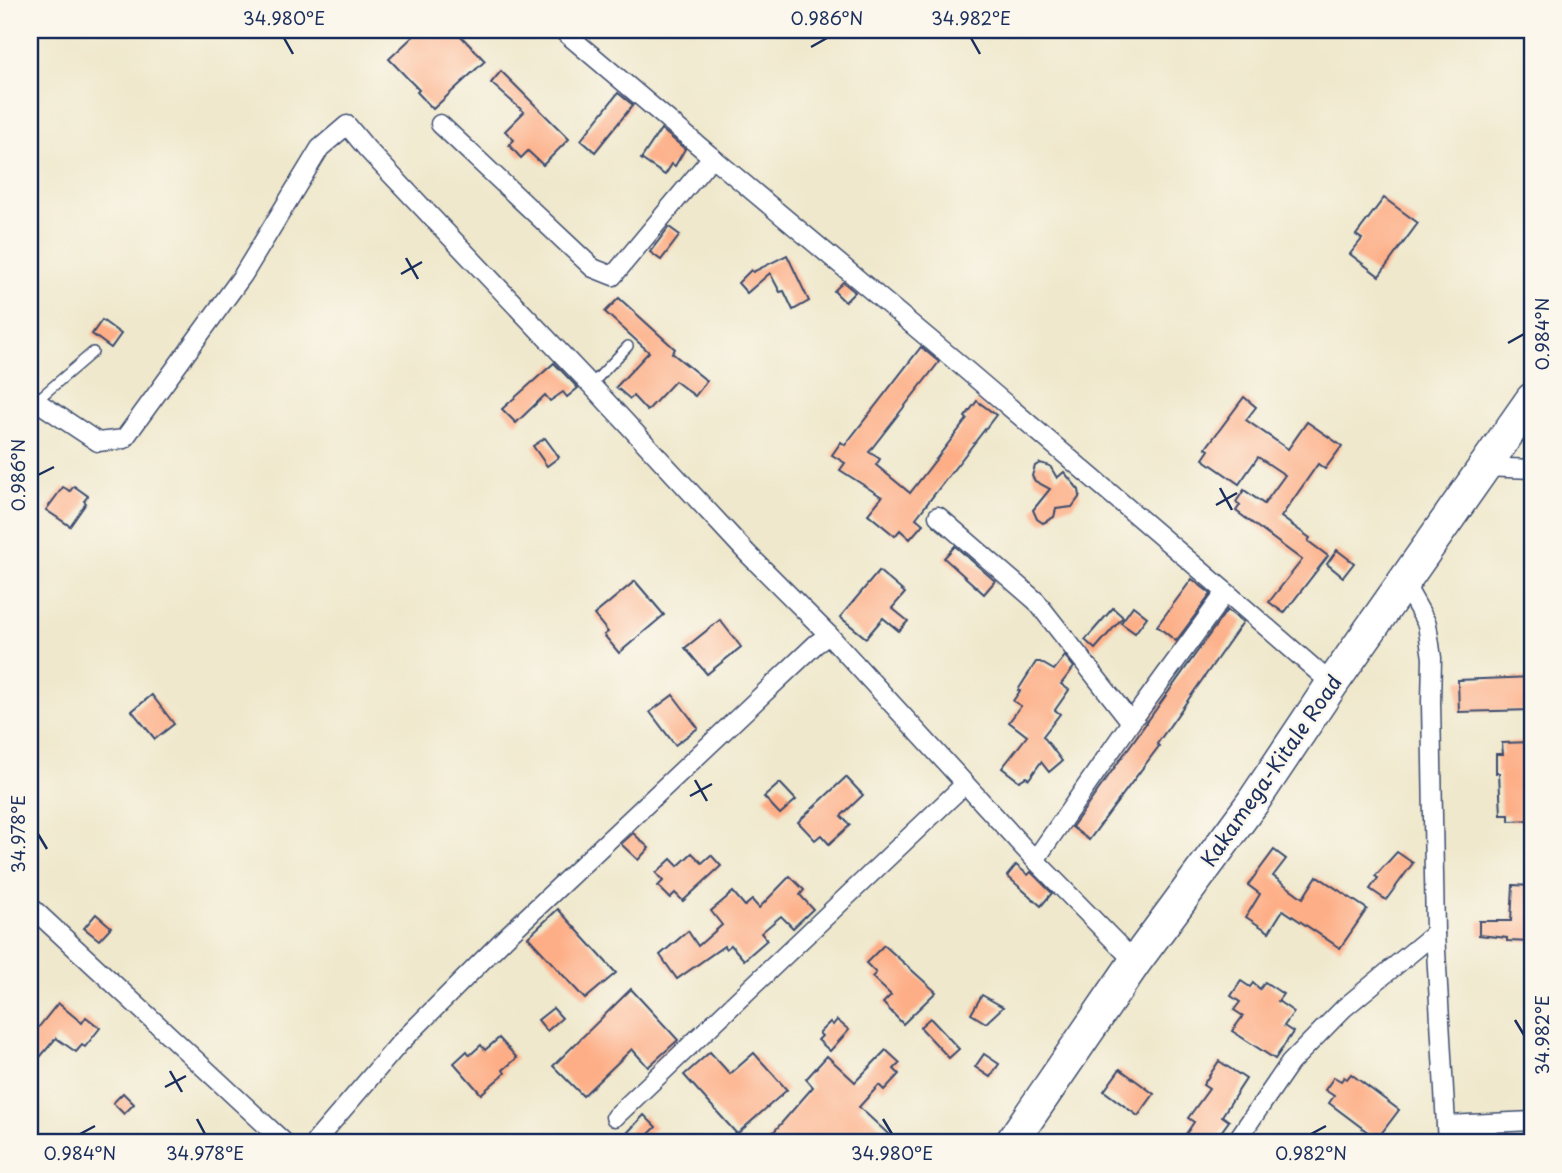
<svg xmlns="http://www.w3.org/2000/svg" width="1562" height="1173" viewBox="0 0 1562 1173" font-family="'Playpen Sans',sans-serif">
<style>
.building{fill:#fdae86}
.lines{fill:none;stroke-linecap:round;stroke-linejoin:round}
.lane-casing{stroke:#3b4b6e;stroke-width:12}
.street-casing{stroke:#3b4b6e;stroke-width:21}
.highway-casing{stroke:#3b4b6e;stroke-width:35}
.lane{stroke:#fff;stroke-width:9}
.street{stroke:#fff;stroke-width:18}
.highway{stroke:#fff;stroke-width:32}
.ticks{fill:none;stroke:#1b2f5e;stroke-width:2.5}
.labels{text-anchor:middle;stroke-width:5;stroke-linejoin:round;paint-order:stroke}
.street-label{font-size:21px;fill:#1b2f5e;stroke:#fbf7ec}
.neatline{fill:none;stroke:#1b2f5e;stroke-width:2.5}
.ticks-label{font-size:18px;text-anchor:middle;fill:#1b2f5e}
</style>
<rect width="100%" height="100%" fill="#fbf7ec"/>
<filter id="ink" filterUnits="userSpaceOnUse"><feTurbulence type="fractalNoise" baseFrequency=".0143" numOctaves="2"/><feDisplacementMap in="SourceGraphic" scale="14" xChannelSelector="R" yChannelSelector="G"/><feConvolveMatrix kernelMatrix="1 2 1 2 8 2 1 2 1" color-interpolation-filters="sRGB"/></filter>
<filter id="wash" filterUnits="userSpaceOnUse"><feTurbulence type="fractalNoise" baseFrequency=".00686" numOctaves="4" result="noise"/><feDisplacementMap in="SourceGraphic" scale="28" xChannelSelector="R" yChannelSelector="G"/><feGaussianBlur stdDeviation="1.57" result="paint"/><feColorMatrix in="noise" values="0 0 0 0 0 0 0 0 0 0 0 0 0 0 0 0 0 1.4 0 .05"/><feComposite in="paint" operator="in"/></filter>
<g filter="url(#wash)">
<rect width="100%" height="100%" fill="#efe8cc"/>
<g id="blocks">
<!-- building -->
<g class="building">
<path d="M420,30h35l30,31 -52,48 -16,-17 2,-2 -30,-31z"/>
<path d="M501,71l68,68 -26,26 -15,-14 -7,7 -12,-13 5,-5 -9,-9 19,-19 -33,-29z"/>
<path d="M618,93l15,12 -38,47 -14,-12z"/>
<path d="M661,129l24,20 -10,17 -3,-2 -7,11 -24,-16z"/>
<path d="M1384,198l34,25 -39,53 -29,-22 12,-15 -6,-4z"/>
<path d="M669,227l11,8 -19,25 -11,-8z"/>
<path d="M787,255l22,46 -16,9 -9,-19 -4,1 -10,-19 -23,20 -9,-10 13,-13 2,2z"/>
<path d="M843,282l12,10 -10,10 -11,-11z"/>
<path d="M619,298l56,51 -3,4 35,28 -12,15 -20,-15 -28,30 -14,-15 -3,3 -14,-12 33,-35 -44,-40z"/>
<path d="M102,320l19,14 -10,14 -19,-14z"/>
<path d="M921,347l18,15 -70,90 11,7 -4,6 34,28 57,-74 -2,-2 12,-16 19,14 -80,103 7,6 -13,15 -10,-9 -5,6 -27,-22 14,-17 -42,-27 5,-7 -13,-8 9,-13 4,3z"/>
<path d="M554,363l24,25 -11,9 -4,-5 -13,9 -5,-6 -29,28 -14,-14z"/>
<path d="M1244,397l12,10 -10,13 42,29 19,-27 35,24 -17,23 -7,-5 -37,53 29,21 -2,3 20,15 -44,57 -15,-11 33,-42 -66,-49 4,-6 -4,-3 8,-12 20,14 21,-29 -27,-18 -19,27 -36,-25 6,-9 -3,-2z"/>
<path d="M545,438l14,19 -12,9 -14,-20z"/>
<path d="M1040,463l10,3 7,12 7,-6 15,18 1,6 -8,11 -16,2 -2,8 -11,6 -6,-4 -4,-9 17,-21 -15,-8 -3,-5 3,-10z"/>
<path d="M74,486l14,10 -4,5 2,2 -16,23 -24,-16 17,-23 7,4z"/>
<path d="M955,546l40,35 -11,13 -40,-36z"/>
<path d="M1337,550l17,13 -11,14 -16,-13z"/>
<path d="M879,571l26,22 -13,15 16,13 -9,10 -16,-13 -17,20 -26,-21z"/>
<path d="M1192,579l19,15 -35,47 -19,-15z"/>
<path d="M635,581l29,34 -45,38 -15,-18 4,-3 -14,-17z"/>
<path d="M1133,606l14,11 -12,16 -14,-10z"/>
<path d="M1113,608l10,9 -28,32 -10,-9z"/>
<path d="M1227,610l16,12 -86,122 2,2 -70,94 -17,-13z"/>
<path d="M720,620l21,27 -34,27 -22,-26z"/>
<path d="M1065,656l9,11 -13,17 8,6 -14,20 5,4 -17,22 19,25 -13,11 -8,-10 -12,17 -3,-2 -7,4 -17,-13 25,-32 -18,-14 12,-16 -8,-5 7,-10 -2,-1 18,-28h4l14,8z"/>
<path d="M1532,677v33l-73,2 -1,-32z"/>
<path d="M152,695l22,29 -19,15 -23,-28z"/>
<path d="M673,695l25,33 -23,17 -25,-33z"/>
<path d="M1532,742v78l-23,1v-6h-8l-2,-42h-3v-19h7l-1,-11z"/>
<path d="M846,777l17,18 -22,21 9,9 -21,19 -8,-9 -6,5 -17,-18z"/>
<path d="M780,783l16,17 -16,14 -16,-17z"/>
<path d="M633,833l16,15 -11,12 -17,-16z"/>
<path d="M1274,850l12,9 -13,17 30,22 14,-22 50,33 -27,39 -57,-38 -14,22 -23,-15 14,-23 -12,-9z"/>
<path d="M1397,852l16,11 -27,37 -16,-11 8,-11 -3,-2z"/>
<path d="M692,853l10,10 9,-8 10,11 -38,35 -8,-8 -5,5 -12,-12 5,-5 -7,-8 15,-14 7,7z"/>
<path d="M1016,865l12,10 3,-3 21,21 -11,13 -34,-30z"/>
<path d="M790,876l14,14 -4,5 13,14 -20,19 -12,-12 -20,17 6,7 -23,20 -13,-15 -5,4 -2,-3 -47,33 -17,-24 28,-24 10,15 24,-21 -11,-14 22,-19 12,14 7,-6 7,8z"/>
<path d="M1513,885l19,1v56l-25,-1v-3l-28,-3v-14h32z"/>
<path d="M558,909l58,64 -31,26 -57,-62z"/>
<path d="M96,914l15,13 -12,13 -15,-12z"/>
<path d="M884,945l52,47 -33,32 -20,-21 8,-8 -19,-18 4,-4 -10,-10z"/>
<path d="M1241,981l9,6 3,-4 7,6 5,-7 18,12 -5,7 16,11 -10,14 9,6 -18,27 -43,-28 11,-15 -9,-6 6,-8 -9,-6z"/>
<path d="M631,989l47,51 -30,27 -16,-18 -49,47 -30,-30z"/>
<path d="M982,995l21,12 -17,16 -15,-9z"/>
<path d="M58,1003l24,20 4,-6 14,11 -15,19 -3,-2 -6,7 -20,-14 -26,31v-31z"/>
<path d="M553,1008l9,10 -15,13 -9,-11z"/>
<path d="M930,1018l29,31 -10,9 -29,-31z"/>
<path d="M837,1020l12,10 -19,21 -12,-11 4,-4 -3,-3 11,-11 3,3z"/>
<path d="M499,1038l18,20 -14,12 2,3 -24,21 -27,-31 13,-12 3,4 11,-10 4,5z"/>
<path d="M886,1050l14,13 -6,6 5,5 -15,16 -5,-5 -20,22 39,36h-134l49,-56 -7,-8 21,-23 28,26z"/>
<path d="M710,1052l20,22 24,-21 33,37 -50,44 -53,-59z"/>
<path d="M984,1054l15,10 -9,13 -15,-10z"/>
<path d="M1219,1061l27,18 -24,37 7,5 -16,22h-33l14,-21 -6,-4 21,-29 -6,-4z"/>
<path d="M1120,1069l34,25 -16,22 -34,-25z"/>
<path d="M1351,1074l48,36 -22,29 -48,-36 5,-7 -9,-6 9,-13 7,4 3,-4 3,2z"/>
<path d="M123,1093l11,11 -10,10 -11,-11z"/>
<path d="M644,1115l12,12 -16,16h-3l-10,-10z"/>
</g>
</g>
</g>
<g filter="url(#ink)">
<use href="#blocks" fill-opacity="0" stroke="#3b4b6e" stroke-width="2"/>
<g class="lines">
<defs>
<g id="lane">
<path d="M591,385l37,-39"/>
<path d="M36,401l57,-49"/>
</g>
<g id="street">
<path d="M562,30l150,127"/>
<path d="M440,124l153,144 20,8 99,-119 240,201 274,234 -95,130 -96,138"/>
<path d="M30,397l68,45 26,-3 119,-164 77,-127 27,-23 20,24 224,236 156,168 82,82"/>
<path d="M1484,467l48,2"/>
<path d="M938,516l98,85 95,121"/>
<path d="M1404,583l23,41 5,34 -1,44 4,231 12,210"/>
<path d="M1226,592l106,92"/>
<path d="M30,906l255,237"/>
<path d="M615,1117l350,-333"/>
<path d="M1447,1125l85,-4"/>
<path d="M314,1143l85,-99 109,-109 308,-291 13,-9 206,225 100,102"/>
<path d="M1235,1143l55,-80 54,-55 91,-75"/>
</g>
<path id="highway" d="M1011,1143l124,-181 118,-160 79,-118 200,-285"/>
</defs>
<!-- lane casing -->
<use href="#lane" class="lane-casing"/>
<!-- street casing -->
<use href="#street" class="street-casing"/>
<!-- highway casing -->
<use href="#highway" class="highway-casing"/>
<!-- lane -->
<use href="#lane" class="lane"/>
<!-- street -->
<use href="#street" class="street"/>
<!-- highway -->
<use href="#highway" class="highway"/>
</g>
</g>
<!-- ticks -->
<path class="ticks" d="M284,38l9,16M971,38l9,16M811,47l16,-9M406,258l12,21M401,274l21,-12M1508,343l16,-9M38,475l16,-8M1220,488l12,22M1216,505l21,-12M695,780l12,21M690,796l22,-12M38,834l9,15M1515,1020l9,15M170,1071l12,21M165,1087l21,-11M197,1119l8,15M883,1119l9,15M80,1134l15,-8M1311,1134l15,-8"/>
<g class="labels">
<!-- street labels -->
<g class="street-label">
<text transform="translate(1272 771) rotate(-55)" y="7">Kakamega-Kitale Road</text>
</g>
</g>
<!-- margin -->
<rect width="1562" height="1173" fill="none" stroke="#fbf7ec" stroke-width="77"/>
<rect x="38" y="38" width="1486" height="1096" class="neatline"/>
<g class="ticks-label">
<text x="284" y="25">34.980°E</text>
<text x="827" y="25">0.986°N</text>
<text x="971" y="25">34.982°E</text>
<text transform="translate(1543 334) rotate(-90)" y="6">0.984°N</text>
<text transform="translate(19 475) rotate(-90)" y="6">0.986°N</text>
<text transform="translate(19 834) rotate(-90)" y="6">34.978°E</text>
<text transform="translate(1543 1035) rotate(-90)" y="6">34.982°E</text>
<text x="80" y="1160">0.984°N</text>
<text x="205" y="1160">34.978°E</text>
<text x="892" y="1160">34.980°E</text>
<text x="1311" y="1160">0.982°N</text>
</g>
</svg>
